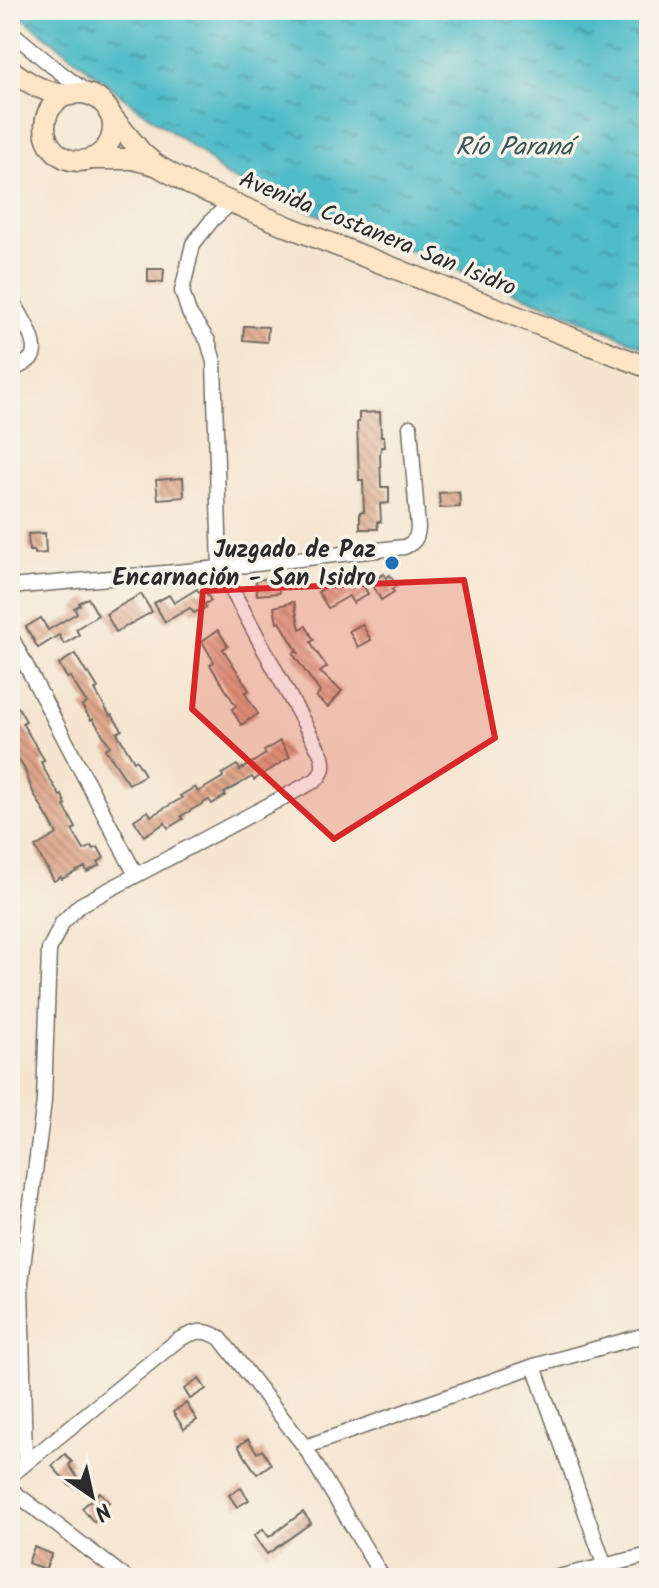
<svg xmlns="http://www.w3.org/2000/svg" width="659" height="1588" viewBox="0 0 659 1588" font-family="Kalam,sans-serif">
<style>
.water{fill:url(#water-ripples);stroke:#3d747a;stroke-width:2}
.building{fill:url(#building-back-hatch)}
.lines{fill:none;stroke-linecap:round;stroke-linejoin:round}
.street-casing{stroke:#726c64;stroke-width:17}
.secondary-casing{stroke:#726c64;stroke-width:23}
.street{stroke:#fff;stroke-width:14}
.secondary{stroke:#fee5c5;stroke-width:20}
.marked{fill:#d62828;fill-opacity:0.2;stroke:#d62828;stroke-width:6;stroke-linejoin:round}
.poi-dot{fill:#1f6fb2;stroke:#f7f3e8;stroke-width:3}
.labels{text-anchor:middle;stroke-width:7;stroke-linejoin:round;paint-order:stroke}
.street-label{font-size:24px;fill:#2b2b2b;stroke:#f7f3e8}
.poi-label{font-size:24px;font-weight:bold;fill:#2b2b2b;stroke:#f7f3e8;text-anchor:end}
.water-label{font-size:26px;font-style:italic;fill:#36565a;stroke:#f7f3e8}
</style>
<defs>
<pattern id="water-ripples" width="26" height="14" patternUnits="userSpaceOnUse" patternTransform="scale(2)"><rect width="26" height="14" fill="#4fbcc8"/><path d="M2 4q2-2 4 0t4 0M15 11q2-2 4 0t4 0" fill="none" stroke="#4299a3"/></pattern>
<pattern id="building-back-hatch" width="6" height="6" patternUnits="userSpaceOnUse" patternTransform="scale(2)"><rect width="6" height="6" fill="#dda488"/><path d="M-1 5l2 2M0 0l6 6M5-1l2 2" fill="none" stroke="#b3866f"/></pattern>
</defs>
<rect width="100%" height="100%" fill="#f7f3e8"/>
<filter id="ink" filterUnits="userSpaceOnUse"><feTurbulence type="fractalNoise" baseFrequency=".0125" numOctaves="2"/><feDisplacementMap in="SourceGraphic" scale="16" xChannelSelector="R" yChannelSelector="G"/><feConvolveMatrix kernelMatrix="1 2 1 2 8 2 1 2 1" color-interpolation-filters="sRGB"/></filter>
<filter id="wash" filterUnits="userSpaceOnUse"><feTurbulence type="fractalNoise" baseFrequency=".006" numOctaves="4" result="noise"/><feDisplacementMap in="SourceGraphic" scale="32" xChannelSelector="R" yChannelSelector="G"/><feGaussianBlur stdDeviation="1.8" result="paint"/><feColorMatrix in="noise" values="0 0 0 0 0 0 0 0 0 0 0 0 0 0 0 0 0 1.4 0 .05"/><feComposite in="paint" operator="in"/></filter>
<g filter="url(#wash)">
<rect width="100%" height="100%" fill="#f5e5cf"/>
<!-- water -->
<path class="water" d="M13,10h636v339l-97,-42 -288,-114 -39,-18 -24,-22 -63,-45z"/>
<g id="blocks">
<!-- building -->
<g class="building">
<path d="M148,269h16l-1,13h-15z"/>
<path d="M244,326l24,1 -1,15 -24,-2z"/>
<path d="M380,412l1,24h3l1,11h-4l-1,7 1,33h8v16l-9,1 1,18h-4l1,7h-18v-17h4l-1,-32h-4l-2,-58h2v-9z"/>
<path d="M183,478l1,19 -26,2 -2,-19z"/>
<path d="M459,492l1,15 -20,1 -1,-15z"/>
<path d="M45,533l1,20 -11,1v-3h-6l-1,-17z"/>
<path d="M384,574l2,4 4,-3 7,11 -5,3 2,3 -13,8 -10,-18z"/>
<path d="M358,576l10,18 -15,9 -4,-7 -21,12 -10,-16 15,-9 4,6z"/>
<path d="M277,577l2,16 -22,2 -1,-15z"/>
<path d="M197,589l2,3 5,-3 7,12 -7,3 2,3 -12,6 -4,-5 -25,14 -11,-19 15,-8 5,8z"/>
<path d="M141,594l11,18 -36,20 -10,-18z"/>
<path d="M88,598l10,17 -22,14 3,6 -15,9 -5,-9 -21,13 -12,-21 15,-9 7,12 29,-17 -3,-5 6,-3 -1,-2z"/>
<path d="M294,602l6,27 6,-3 8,14 -3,2 2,5 14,20 -7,5 22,19 -14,16 -12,-10 4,-5 -27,-38 3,-3 3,3 -19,-32 -3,1 -3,-16z"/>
<path d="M362,624l9,16 -13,7 -9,-16z"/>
<path d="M218,630l10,16 -5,3 26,41 -4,3 13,21 -17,11 -9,-16 4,-3 -26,-41 4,-3 -12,-21z"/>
<path d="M75,654l12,20 2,-1 9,15 -3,2 15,26 2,-1 10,15 -5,3 17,28 2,-1 9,15 -16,9 -24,-35 5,-3 -17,-27 -2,1 -9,-14 5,-3 -17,-26 -3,1 -8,-14z"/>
<path d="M10,703l4,6 4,-2 8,14 -4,2 23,38 -4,1 3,7 16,27 2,-1 4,10 -2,1 12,22 -4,2 12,20 7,-4 2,3 5,-2 6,11 -6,4 2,3 -13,7 -2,-5 -23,12 -1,-2 -7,4 -19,-34 22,-13 -24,-42 -9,-24 -14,-23z"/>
<path d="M280,741l10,16 -36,23 -2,-3 -28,16 2,2 -14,9 -3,-4 -28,16 2,3 -15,9 -3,-5 -21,13 -10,-16 14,-9 3,5 31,-18 -2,-2 15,-9 3,5 25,-15 -1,-3 15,-9 3,5 26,-16 -2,-3z"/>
<path d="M199,1379l7,10 -16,10 -6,-10z"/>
<path d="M186,1403l11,17 -13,9 -11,-17z"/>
<path d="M248,1439l9,14 5,-3 9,14 -14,10 -19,-28z"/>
<path d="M65,1454l7,8 -3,3 10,15 -9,6 -18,-20z"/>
<path d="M241,1488l8,12 -12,7 -8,-12z"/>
<path d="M100,1492l9,10 -7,6 4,4 -12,10 -12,-14z"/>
<path d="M303,1512l8,11 -44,31 -13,-18 9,-7 6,8z"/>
<path d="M34,1547l18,7 -7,16 -17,-7z"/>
</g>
</g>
</g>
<g filter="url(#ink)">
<use href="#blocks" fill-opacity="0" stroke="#726c64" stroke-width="2"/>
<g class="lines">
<defs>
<g id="street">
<path d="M10,31l42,35 41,31"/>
<path d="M10,296c7,14 31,47 22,61 -5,7 -15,10 -22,14"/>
<path d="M10,587l210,-19 184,-21c10,-4 13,-8 14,-19l-8,-101"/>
<path d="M10,635l126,240"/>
<path d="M534,1366l75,212"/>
<path d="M305,1447l229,-81 115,-32"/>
<path d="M25,1463l-4,-181 23,-181 5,-151 13,-27 18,-18 236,-125c8,-8 8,-14 6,-24l-102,-188 -6,-206 -6,-21 -19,-28 -7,-22 11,-47 20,-25 19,-17"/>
<path d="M10,1476l168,-136c17,-9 25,-12 42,-2l85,109 78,131"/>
<path d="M10,1489l116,89"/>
<path d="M554,1578l95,-23"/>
</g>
<g id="secondary">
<path d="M10,69c19,15 36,25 61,26"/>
<circle cx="79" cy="127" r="34"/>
<path d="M109,113l33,40 14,12 35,20 98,42 360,141"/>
<path d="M90,159h43l23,6"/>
</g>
</defs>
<!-- street casing -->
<use href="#street" class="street-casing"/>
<!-- secondary casing -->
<use href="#secondary" class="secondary-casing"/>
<!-- street -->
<use href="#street" class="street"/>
<!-- secondary -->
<use href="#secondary" class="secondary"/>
</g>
</g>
<!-- marked area -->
<path class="marked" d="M464,580l31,158 -161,101 -142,-130 11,-118z"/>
<!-- markers -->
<circle class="poi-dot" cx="392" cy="563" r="8"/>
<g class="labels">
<!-- street labels -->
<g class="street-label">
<text transform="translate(378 233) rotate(22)" y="8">Avenida Costanera San Isidro</text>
</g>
<!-- poi labels -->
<g class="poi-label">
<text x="376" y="557">Juzgado de Paz<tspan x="376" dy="28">Encarnación - San Isidro</tspan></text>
</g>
<!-- water labels -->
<g class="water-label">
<text x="514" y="155">Río Paraná</text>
</g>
</g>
<!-- margin -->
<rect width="659" height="1588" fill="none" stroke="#f7f3e8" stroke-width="40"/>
<!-- north arrow -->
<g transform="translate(92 1496) rotate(146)" stroke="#f7f3e8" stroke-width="6" paint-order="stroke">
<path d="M0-6L14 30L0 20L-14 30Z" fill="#2b2b2b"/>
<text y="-12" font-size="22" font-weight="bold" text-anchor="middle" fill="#2b2b2b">N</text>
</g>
</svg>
